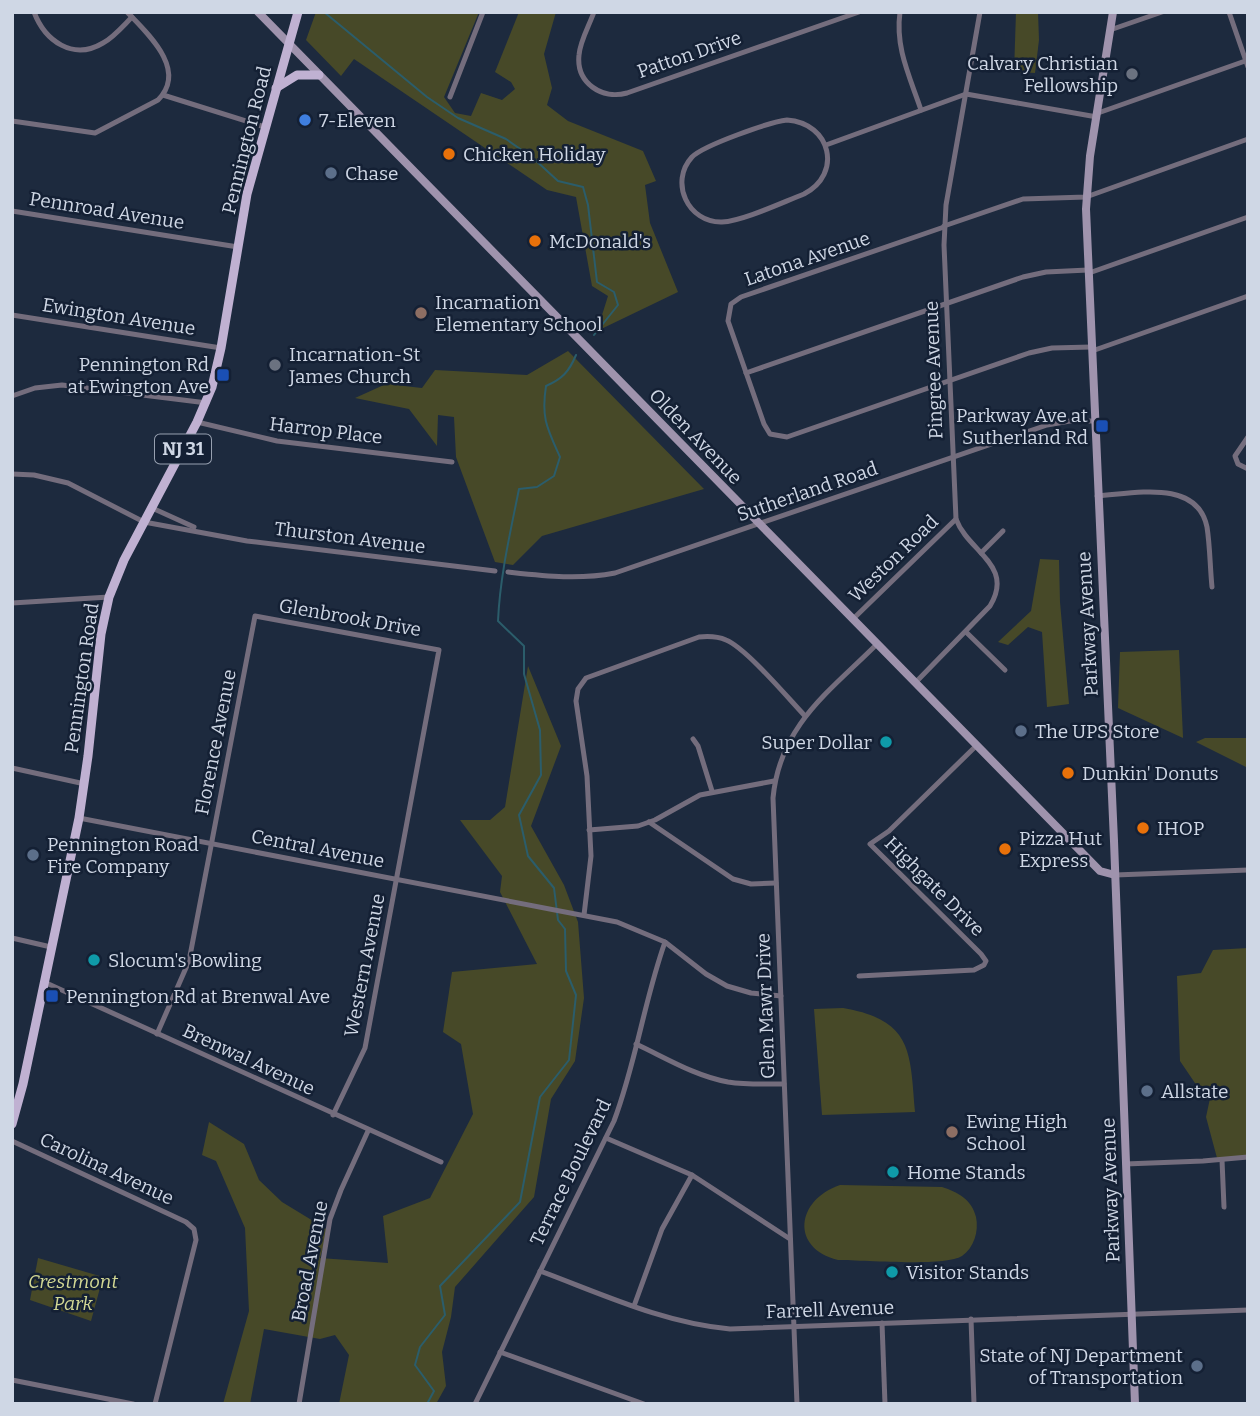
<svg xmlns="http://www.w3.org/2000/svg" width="1260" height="1416" viewBox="0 0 1260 1416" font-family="Bitter,serif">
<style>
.green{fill:#474928}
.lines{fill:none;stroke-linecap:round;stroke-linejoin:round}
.stream{stroke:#2b5d6b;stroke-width:2}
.minor{stroke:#746d7d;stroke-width:5}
.secondary{stroke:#9f93ad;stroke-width:8}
.primary{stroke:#c0b1d2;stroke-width:9}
.worship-dot{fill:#6b7280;stroke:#142034;stroke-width:2.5}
.shop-dot{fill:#3f7fe0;stroke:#142034;stroke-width:2.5}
.food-dot{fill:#e8710a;stroke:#142034;stroke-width:2.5}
.service-dot{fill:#5c6f8a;stroke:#142034;stroke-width:2.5}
.education-dot{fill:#8d6e63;stroke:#142034;stroke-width:2.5}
.transit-dot{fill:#1a4fb4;stroke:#142034;stroke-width:2.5}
.culture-dot{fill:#0f9aa8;stroke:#142034;stroke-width:2.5}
.labels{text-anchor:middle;stroke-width:5;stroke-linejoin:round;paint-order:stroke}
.shield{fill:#142034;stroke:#97a0b0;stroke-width:2}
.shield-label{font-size:18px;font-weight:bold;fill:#cfd7e5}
.street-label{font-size:19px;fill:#cfd7e5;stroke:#142034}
.poi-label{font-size:19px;fill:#cfd7e5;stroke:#142034;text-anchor:start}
.park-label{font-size:19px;font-style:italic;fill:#d3d894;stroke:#142034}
</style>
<rect width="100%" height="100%" fill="#1d2a3e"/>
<!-- green -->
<g class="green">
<path d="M316,12h163l-35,85 11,16 16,3 10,-23 21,7 13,-11 -4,-7 -16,-10 24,-60h37l-12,42 8,34 -5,17 21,16 75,30 13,30 -11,4 5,38 28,69 -81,39 11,-35 -16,-10 -16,-89 -29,-7 -193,-131 -13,17 -35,-36z"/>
<path d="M1016,12h22l1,28 -4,33 -21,-1z"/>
<path d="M568,351l136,138 -162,47 -29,29 -18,-3 -39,-105 -2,-40 -16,-2 -1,31 -28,-37 -54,-11 31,-14 36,4 13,-18 92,5z"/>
<path d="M1040,559l19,1 1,42 9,102 -22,3 -5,-75 -14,-5 -20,18 -10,-3 33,-31z"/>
<path d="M1179,650l4,87v1l-65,-30 2,-56z"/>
<path d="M528,666l33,80 -30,80 33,59 14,37 6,76 -9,63 -24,38 -17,98 -79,90 -4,30 -9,35 4,34 -10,18h-97l10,-49 -14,-20 -15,4 -56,-10 -14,75h-27l26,-93 -4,-83 -29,-67 -14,-6 7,-33 35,22 15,36 23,22 46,28 -8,28 68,5 -5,-47 47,-18 43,-84 -12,-70 -18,-12 9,-60 85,-8 -37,-72 2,-16 -42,-56h30l15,-13z"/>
<path d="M1246,712h2v56l-52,-26 9,-4h41z"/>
<path d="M1248,948v211l-31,-1 -11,-41 6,-28 -15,-3 -17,-25 -3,-85 24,-3 12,-23z"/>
<path d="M843,1008c70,12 67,44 72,104l-93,3 -8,-106z"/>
<path d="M840,1185l102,2c16,5 30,13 34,30 3,14 -2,31 -14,39 -17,11 -100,4 -124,4 -48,-12 -42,-60 2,-75z"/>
<path d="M38,1258l65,19 -12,44 -61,-21z"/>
</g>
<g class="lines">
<!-- stream -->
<g class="stream">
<path d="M324,12l103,85 31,21 48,21 27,19 25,23 25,6 5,18 9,77 17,10 4,13 -24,30"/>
<path d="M427,1404l7,-13 -19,-26 5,-18 25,-32 -5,-29 80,-84 20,-105 29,-37 7,-65 -10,-24 -1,-42 -7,-9 -4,-32 -26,-32 -9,-41 22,-40 -1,-45 -16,-56v-28l-26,-25c2,-45 12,-87 21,-132l18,-2 17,-11 6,-19c-13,-29 -19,-39 -14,-71 16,-7 23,-14 30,-31"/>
</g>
<!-- minor -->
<g class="minor">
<path d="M34,12c11,29 39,49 69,31 11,-6 20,-17 29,-26"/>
<path d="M594,12c-5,14 -14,29 -15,43 -3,28 23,45 48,38l232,-81"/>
<path d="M900,12c-5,36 10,65 21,98"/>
<path d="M1229,12l19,55"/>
<path d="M1110,30l52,-18"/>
<path d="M163,95l102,32"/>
<path d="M450,97l33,-85"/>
<path d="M1098,113l150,-53"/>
<path d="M787,120c44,3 56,54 17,74 -21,8 -61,27 -82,28 -34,1 -53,-40 -30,-65 12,-12 78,-35 95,-37z"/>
<path d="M12,121l83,12 63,-33c30,-30 -10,-66 -31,-88"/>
<path d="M826,145l140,-51 131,23"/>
<path d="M12,211l226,36"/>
<path d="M944,226l79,-27 63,-2 162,-58"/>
<path d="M944,227l-203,70 -10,7 -3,17 36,103 6,10 17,3 242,-84 23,-5 39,-1"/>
<path d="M1089,273l159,-56"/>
<path d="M12,315l209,33"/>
<path d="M1092,351l156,-55"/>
<path d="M746,373l277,-96 23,-5 42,-2"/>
<path d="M12,396l23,-8 27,-3 145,18"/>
<path d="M197,422l80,19 175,21"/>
<path d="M1248,437l-13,19 3,8 10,5"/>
<path d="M12,474l22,1 34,8 76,39 103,19 248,30"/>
<path d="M1097,496c35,-2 100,-18 110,31 3,19 3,40 5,60"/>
<path d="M152,508l42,19"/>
<path d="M981,553l22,-22"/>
<path d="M508,572c37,4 70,8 107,1l432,-148 23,-4h24"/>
<path d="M12,603l97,-6"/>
<path d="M853,619l103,-100"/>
<path d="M966,632l39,38"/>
<path d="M915,683l75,-77c25,-41 -22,-54 -34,-87l-12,-274 2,-40 34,-193"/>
<path d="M693,739l5,7 14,45"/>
<path d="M12,768l73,16"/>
<path d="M79,818l538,104 48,20 41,32 21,12 24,7 30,3"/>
<path d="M649,822l84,57 18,5 25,-1"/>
<path d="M589,830l49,-4 17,-6 45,-25 74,-14"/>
<path d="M1115,875l133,-5"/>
<path d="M584,915l7,-59 -4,-80 -11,-75 2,-12 8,-11 113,-41c10,-1 18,-1 27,3 20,8 62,58 79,76"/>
<path d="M12,938l39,9"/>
<path d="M859,976l115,-6 10,-5 2,-4 -5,-7 -111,-110 19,-13 87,-85"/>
<path d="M44,982l397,180"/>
<path d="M157,1034l32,-73 66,-345 184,34 -74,398 -32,67"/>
<path d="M636,1044c30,14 59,32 92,38 19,3 38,2 56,2"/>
<path d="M606,1138l86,37 98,64"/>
<path d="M12,1141l174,81 8,7 2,11 -41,164"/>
<path d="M1222,1160l2,47"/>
<path d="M1125,1164l78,-3 45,-4"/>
<path d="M540,1271c62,23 123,52 190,58l518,-19"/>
<path d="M634,1306l28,-77 30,-54"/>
<path d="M971,1319l3,85"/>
<path d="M882,1323l3,81"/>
<path d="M500,1352l144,52"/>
<path d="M12,1380l121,24"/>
<path d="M299,1404l31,-185 11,-29 27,-59"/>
<path d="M475,1404l139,-283c22,-58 30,-120 51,-179"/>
<path d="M797,1404l-24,-606c7,-73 56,-106 104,-154"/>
</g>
<!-- secondary -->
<g class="secondary">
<path d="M258,12l842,859 15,4"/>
<path d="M1113,12l-23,144 -4,53 28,632 21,563"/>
</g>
<!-- primary -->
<g class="primary">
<path d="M276,88l21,-13h22"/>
<path d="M12,1124l11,-40 56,-266 9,-62 13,-122 8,-37 15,-37 73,-138 15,-35 9,-39 26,-154 51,-182"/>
</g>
</g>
<!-- markers -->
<g class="worship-dot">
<circle cx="1132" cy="74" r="7"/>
<circle cx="275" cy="365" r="7"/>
</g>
<circle class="shop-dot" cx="305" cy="120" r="7"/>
<g class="food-dot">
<circle cx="449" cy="154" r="7"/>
<circle cx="535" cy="241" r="7"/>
<circle cx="1068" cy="773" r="7"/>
<circle cx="1143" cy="828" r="7"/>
<circle cx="1005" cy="849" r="7"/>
</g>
<g class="service-dot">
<circle cx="331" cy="173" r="7"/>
<circle cx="1021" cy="731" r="7"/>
<circle cx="33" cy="855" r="7"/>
<circle cx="1147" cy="1091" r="7"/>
<circle cx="1197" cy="1366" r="7"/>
</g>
<g class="education-dot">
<circle cx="421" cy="313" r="7"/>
<circle cx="952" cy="1132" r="7"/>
</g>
<g class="transit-dot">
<rect x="216" y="368" width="14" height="14" rx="3.5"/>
<rect x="1095" y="419" width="14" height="14" rx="3.5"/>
<rect x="45" y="989" width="14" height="14" rx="3.5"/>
</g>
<g class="culture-dot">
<circle cx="886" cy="742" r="7"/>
<circle cx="94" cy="960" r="7"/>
<circle cx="893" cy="1172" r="7"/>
<circle cx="892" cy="1272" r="7"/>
</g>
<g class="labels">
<!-- shield labels -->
<rect class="shield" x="155" y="434.5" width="56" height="29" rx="5"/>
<g class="shield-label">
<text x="183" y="455">NJ 31</text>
</g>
<!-- street labels -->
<g class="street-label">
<text transform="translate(689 54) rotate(-19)" y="7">Patton Drive</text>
<text transform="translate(246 140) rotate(-76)" y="7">Pennington Road</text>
<text transform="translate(107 210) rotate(9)" y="7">Pennroad Avenue</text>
<text transform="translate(807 258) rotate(-19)" y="7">Latona Avenue</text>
<text transform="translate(119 316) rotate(9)" y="7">Ewington Avenue</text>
<text transform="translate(933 370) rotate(-92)" y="7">Pingree Avenue</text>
<text transform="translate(326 430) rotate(7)" y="7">Harrop Place</text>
<text transform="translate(696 436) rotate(46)" y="7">Olden Avenue</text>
<text transform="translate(807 491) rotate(-19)" y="7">Sutherland Road</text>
<text transform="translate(350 537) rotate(7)" y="7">Thurston Avenue</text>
<text transform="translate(893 558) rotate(-44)" y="7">Weston Road</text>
<text transform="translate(350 617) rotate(10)" y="7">Glenbrook Drive</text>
<text transform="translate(1087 624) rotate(-93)" y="7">Parkway Avenue</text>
<text transform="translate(81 678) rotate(-82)" y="7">Pennington Road</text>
<text transform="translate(215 742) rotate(-79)" y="7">Florence Avenue</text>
<text transform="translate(318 848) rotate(11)" y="7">Central Avenue</text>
<text transform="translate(935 886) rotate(45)" y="7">Highgate Drive</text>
<text transform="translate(364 965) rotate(-79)" y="7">Western Avenue</text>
<text transform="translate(765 1006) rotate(-92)" y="7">Glen Mawr Drive</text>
<text transform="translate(249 1059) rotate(25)" y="7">Brenwal Avenue</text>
<text transform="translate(107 1168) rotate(25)" y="7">Carolina Avenue</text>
<text transform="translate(570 1172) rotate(-64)" y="7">Terrace Boulevard</text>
<text transform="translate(1110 1190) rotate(-92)" y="7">Parkway Avenue</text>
<text transform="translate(309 1261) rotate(-79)" y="7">Broad Avenue</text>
<text transform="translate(830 1309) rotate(-2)" y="7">Farrell Avenue</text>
</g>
<!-- poi labels -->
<g class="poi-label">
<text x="1118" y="70" text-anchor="end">Calvary Christian<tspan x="1118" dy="22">Fellowship</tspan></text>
<text x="319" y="127">7-Eleven</text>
<text x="463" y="161">Chicken Holiday</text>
<text x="345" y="180">Chase</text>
<text x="549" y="248">McDonald's</text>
<text x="435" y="309">Incarnation<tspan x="435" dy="22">Elementary School</tspan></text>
<text x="289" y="361">Incarnation-St<tspan x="289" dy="22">James Church</tspan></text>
<text x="209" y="371" text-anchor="end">Pennington Rd<tspan x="209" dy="22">at Ewington Ave</tspan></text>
<text x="1088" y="422" text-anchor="end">Parkway Ave at<tspan x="1088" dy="22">Sutherland Rd</tspan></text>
<text x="1035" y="738">The UPS Store</text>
<text x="872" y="749" text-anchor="end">Super Dollar</text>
<text x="1082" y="780">Dunkin' Donuts</text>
<text x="1157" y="835">IHOP</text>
<text x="1019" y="845">Pizza Hut<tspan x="1019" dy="22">Express</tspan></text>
<text x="47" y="851">Pennington Road<tspan x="47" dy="22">Fire Company</tspan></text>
<text x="108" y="967">Slocum's Bowling</text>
<text x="66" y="1003">Pennington Rd at Brenwal Ave</text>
<text x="1161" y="1098">Allstate</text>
<text x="966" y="1128">Ewing High<tspan x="966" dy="22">School</tspan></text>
<text x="907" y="1179">Home Stands</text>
<text x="906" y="1279">Visitor Stands</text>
<text x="1183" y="1362" text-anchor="end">State of NJ Department<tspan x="1183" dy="22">of Transportation</tspan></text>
</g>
<!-- park labels -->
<g class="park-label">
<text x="73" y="1288">Crestmont<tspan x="73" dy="22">Park</tspan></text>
</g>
</g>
<!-- border -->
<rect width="1260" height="1416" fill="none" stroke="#cfd7e5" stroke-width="28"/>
</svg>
